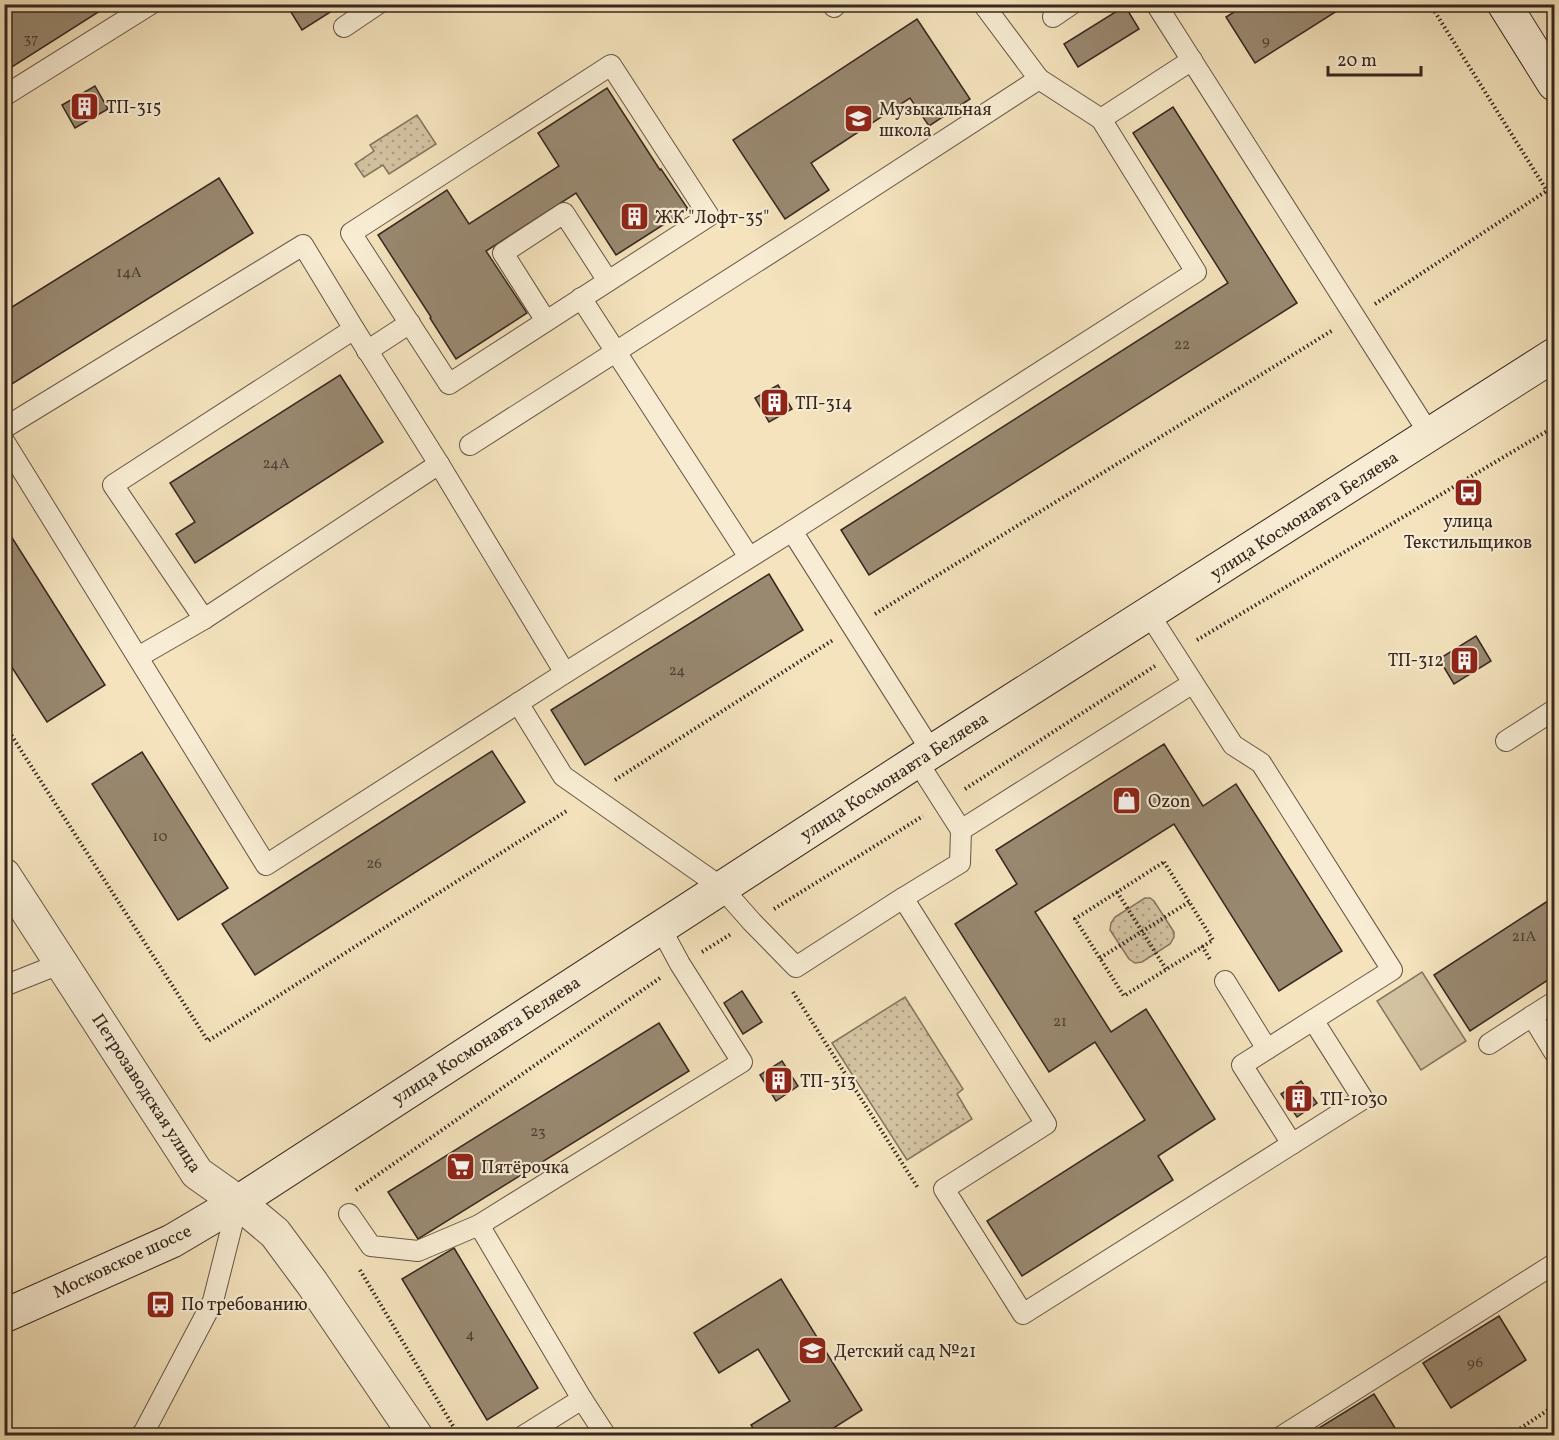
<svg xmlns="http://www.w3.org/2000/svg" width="1559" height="1440" viewBox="0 0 1559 1440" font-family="Vollkorn,serif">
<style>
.grass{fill:#d4c3a2;stroke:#857560;stroke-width:1.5}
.park{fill:url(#park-dots);stroke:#857560;stroke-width:1.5}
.building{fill:#998971;stroke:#36271f;stroke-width:1.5}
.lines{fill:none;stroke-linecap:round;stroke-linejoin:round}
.lane-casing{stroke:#665646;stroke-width:22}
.street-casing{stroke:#665646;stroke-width:35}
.secondary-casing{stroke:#36271f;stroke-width:35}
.path{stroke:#36271f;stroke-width:4;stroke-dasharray:1.5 3;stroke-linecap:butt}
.lane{stroke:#f8edd4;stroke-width:20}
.street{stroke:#f8edd4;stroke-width:33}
.secondary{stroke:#f8edd4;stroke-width:33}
.labels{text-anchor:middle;stroke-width:4.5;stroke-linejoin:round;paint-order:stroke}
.number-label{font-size:15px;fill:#4f4034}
.poi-label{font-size:18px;fill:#36271f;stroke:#f8edd4;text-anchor:start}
.street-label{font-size:18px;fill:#36271f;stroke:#f8edd4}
</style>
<defs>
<pattern id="park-dots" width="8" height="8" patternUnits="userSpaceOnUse" patternTransform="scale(1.5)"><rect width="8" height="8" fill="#d4c3a2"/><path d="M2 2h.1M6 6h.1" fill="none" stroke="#ad9e83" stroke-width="1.8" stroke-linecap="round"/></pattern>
</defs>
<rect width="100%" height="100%" fill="#f4e3bd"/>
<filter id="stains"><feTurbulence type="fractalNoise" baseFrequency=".00333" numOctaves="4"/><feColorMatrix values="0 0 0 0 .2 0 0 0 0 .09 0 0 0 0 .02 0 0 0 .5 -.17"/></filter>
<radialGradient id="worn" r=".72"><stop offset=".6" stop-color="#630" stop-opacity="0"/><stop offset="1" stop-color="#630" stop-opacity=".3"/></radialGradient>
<!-- grass -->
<path class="grass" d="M1422,972l44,69 -45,29 -44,-69z"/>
<!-- park -->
<g class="park">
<path d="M417,115l19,29 -47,30 -6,-9 -19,12 -9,-13 19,-13 -4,-6z"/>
<path d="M1145,898h5l4,3 20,31v5l-4,7 -28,18 -7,1 -6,-4 -19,-29 1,-7 4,-6z"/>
<path d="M905,997l58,92 -6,5 15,25 -65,41 -75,-117z"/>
</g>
<!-- building -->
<g class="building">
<path d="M4,4h107l-107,68z"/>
<path d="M286,4h57l-41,26z"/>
<path d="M1247,4h101l-93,59 -29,-46z"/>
<path d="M1125,6l14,23 -61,38 -14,-23z"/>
<path d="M917,19l53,80 -41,27 -19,-28 -99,65 18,27 -44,29 -52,-79z"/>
<path d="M95,86l13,23 -33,19 -13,-23z"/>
<path d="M607,88l53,82 1,-1 27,40 -72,46 -40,-62 -90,58 41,62 -71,46 -26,-41 1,-1 -53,-82 69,-45 22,34 90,-58 -21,-33z"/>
<path d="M1173,107l124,196 -428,272 -28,-45 387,-247 -95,-150z"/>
<path d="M219,178l34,55 -249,156v-77z"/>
<path d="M340,375l43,67 -188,121 -19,-29 19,-12 -25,-39z"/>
<path d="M778,385l14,24 -23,13 -14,-24z"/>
<path d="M4,525l101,160 -58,37 -43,-67z"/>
<path d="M769,574l34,56 -218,135 -34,-55z"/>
<path d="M1476,636l15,25 -37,23 -15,-25z"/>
<path d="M1164,744l39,62 33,-22 106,167 -63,40 -105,-167 -139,88 76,120 35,-23 69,110 -57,37 15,24 -151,96 -35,-55 158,-101 -50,-78 -46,30 -94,-148 62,-40 -21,-34z"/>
<path d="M492,751l33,51 -270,173 -33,-51z"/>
<path d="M142,752l86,136 -50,32 -86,-136z"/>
<path d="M1554,897v79l-84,55 -36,-56z"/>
<path d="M742,991l20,31 -19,12 -19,-31z"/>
<path d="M659,1023l30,48 -271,168 -30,-47z"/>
<path d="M782,1061l16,25 -22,15 -16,-26z"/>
<path d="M1301,1081l16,22 -20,14 -16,-23z"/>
<path d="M454,1248l84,140 -51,32 -85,-141z"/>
<path d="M781,1279l81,131 -41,26h-63l-7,-11 39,-24 -32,-52 -39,24 -25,-40z"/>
<path d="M1499,1316l27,44 -75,48 -28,-45z"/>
<path d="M1374,1394l26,42h-94z"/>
</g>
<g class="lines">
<defs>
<g id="lane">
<path d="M832,4l2,3 3,-3"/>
<path d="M983,4l56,75"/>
<path d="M1156,4l274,431"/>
<path d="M1053,17l19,-13"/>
<path d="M344,27l34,-23"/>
<path d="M611,65l98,151 -260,168 -98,-151z"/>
<path d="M4,96l147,-92"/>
<path d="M581,298l168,259"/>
<path d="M546,321l-43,-68 61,-40 44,68"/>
<path d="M367,351l43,-28"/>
<path d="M4,428l299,-183 51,84 85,135 126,209"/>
<path d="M4,441l262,424 299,-192 227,-142 140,221"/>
<path d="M470,445l341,-218 228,-148 62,40"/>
<path d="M792,531l404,-259 -95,-153 91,-59"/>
<path d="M204,619l-91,-134 241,-156"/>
<path d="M138,657l66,-38 235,-155"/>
<path d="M518,703l45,73 158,111 31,35 44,45 107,-69 143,226 -102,65 79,125 340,-215 -50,-79 79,-50 -131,-207 -28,-18 -84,-131"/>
<path d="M1506,741l48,-31"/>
<path d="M961,830l232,-147"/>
<path d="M903,898l57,-35 1,-33 -44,-69"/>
<path d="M1225,981l42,68"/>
<path d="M4,986l58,-23"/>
<path d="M1532,1016l22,-14"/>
<path d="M1489,1044l43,-28 22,36"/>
<path d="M1292,1144l-50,-79 71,-45"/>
<path d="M349,1214l22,32 47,5 61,-26"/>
<path d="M582,1399l24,37"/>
<path d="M140,1436l4,-4 69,-131 25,-99"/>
<path d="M523,1436l59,-37 -103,-174 263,-163 -62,-98 -20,-37"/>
<path d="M1282,1436l272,-172"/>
</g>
<path id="street" d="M4,875l193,298 41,29 37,31 37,50 104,153"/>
<g id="secondary">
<path d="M1504,4l50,80"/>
<path d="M4,1316l168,-75 66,-39 679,-441 637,-406"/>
</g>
</defs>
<!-- lane casing -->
<use href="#lane" class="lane-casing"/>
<!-- street casing -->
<use href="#street" class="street-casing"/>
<!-- secondary casing -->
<use href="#secondary" class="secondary-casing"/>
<!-- path -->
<g class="path">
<path d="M1430,4l124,198"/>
<path d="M1375,304l179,-118"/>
<path d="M875,614l458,-284"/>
<path d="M1197,640l357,-213"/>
<path d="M4,724l204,317 360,-231"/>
<path d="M615,780l218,-140"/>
<path d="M965,789l190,-123"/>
<path d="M1164,862l49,78 -89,56 -49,-77z"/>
<path d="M1117,892l49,77"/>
<path d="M774,909l149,-93"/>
<path d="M1202,946l9,15"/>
<path d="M702,952l29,-18"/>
<path d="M1100,958l89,-56"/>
<path d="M793,992l125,196"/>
<path d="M356,1190l304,-212"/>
<path d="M360,1270l99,166"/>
<path d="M1509,1436l45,-30"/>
</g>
<!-- lane -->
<use href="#lane" class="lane"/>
<!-- street -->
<use href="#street" class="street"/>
<!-- secondary -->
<use href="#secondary" class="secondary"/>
</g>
<!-- icons -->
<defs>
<symbol id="building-square" viewBox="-11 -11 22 22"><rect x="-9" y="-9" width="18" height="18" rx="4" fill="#8f2418" stroke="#f8edd4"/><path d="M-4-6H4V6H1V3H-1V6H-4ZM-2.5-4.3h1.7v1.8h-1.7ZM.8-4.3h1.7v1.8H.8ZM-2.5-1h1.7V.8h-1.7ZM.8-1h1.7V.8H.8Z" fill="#fff"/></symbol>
<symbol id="school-square" viewBox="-11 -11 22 22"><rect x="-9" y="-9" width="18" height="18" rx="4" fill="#8f2418" stroke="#f8edd4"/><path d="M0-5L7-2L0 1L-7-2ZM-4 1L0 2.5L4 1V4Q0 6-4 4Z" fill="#fff"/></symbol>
<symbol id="bus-square" viewBox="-11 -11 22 22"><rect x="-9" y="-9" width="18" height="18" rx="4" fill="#8f2418" stroke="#f8edd4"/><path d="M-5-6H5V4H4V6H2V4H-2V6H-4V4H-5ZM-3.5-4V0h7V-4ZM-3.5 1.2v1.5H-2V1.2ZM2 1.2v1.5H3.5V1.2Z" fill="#fff"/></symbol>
<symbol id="shop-square" viewBox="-11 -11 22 22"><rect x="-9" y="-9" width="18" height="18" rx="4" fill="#8f2418" stroke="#f8edd4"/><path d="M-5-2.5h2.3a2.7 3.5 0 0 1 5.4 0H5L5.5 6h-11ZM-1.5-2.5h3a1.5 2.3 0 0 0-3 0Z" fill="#fff"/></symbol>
<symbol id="supermarket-square" viewBox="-11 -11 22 22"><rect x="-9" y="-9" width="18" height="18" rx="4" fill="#8f2418" stroke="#f8edd4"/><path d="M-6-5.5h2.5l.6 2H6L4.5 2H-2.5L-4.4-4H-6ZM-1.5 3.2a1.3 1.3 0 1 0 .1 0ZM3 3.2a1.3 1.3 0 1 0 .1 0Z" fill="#fff"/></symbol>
</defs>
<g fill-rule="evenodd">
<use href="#building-square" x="68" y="90" width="33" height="33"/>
<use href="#school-square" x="842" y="102" width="33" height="33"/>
<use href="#building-square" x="618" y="200" width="33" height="33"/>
<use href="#building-square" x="758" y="386" width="33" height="33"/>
<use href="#bus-square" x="1452" y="476" width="33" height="33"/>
<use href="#building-square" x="1448" y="644" width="33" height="33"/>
<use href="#shop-square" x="1110" y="784" width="33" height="33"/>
<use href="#building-square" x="762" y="1064" width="33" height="33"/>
<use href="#building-square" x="1282" y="1082" width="33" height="33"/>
<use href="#supermarket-square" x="444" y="1150" width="33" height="33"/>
<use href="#bus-square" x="144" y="1288" width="33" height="33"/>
<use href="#school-square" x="796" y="1334" width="33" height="33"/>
</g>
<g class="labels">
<!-- number labels -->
<g class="number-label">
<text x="31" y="43">37</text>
<text x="1266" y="45">9</text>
<text x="129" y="277">14А</text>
<text x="1182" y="349">22</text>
<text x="276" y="468">24А</text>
<text x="677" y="675">24</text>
<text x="160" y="841">10</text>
<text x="374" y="868">26</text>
<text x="1524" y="941">21А</text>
<text x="1060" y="1026">21</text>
<text x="538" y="1136">23</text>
<text x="470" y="1339">4</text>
<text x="1475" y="1367">96</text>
</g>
<!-- poi labels -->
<g class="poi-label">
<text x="106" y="113">ТП-315</text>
<text x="879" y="115">Музыкальная<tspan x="879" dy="21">школа</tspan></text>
<text x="655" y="223">ЖК "Лофт-35"</text>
<text x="795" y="409">ТП-314</text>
<text x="1468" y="527" text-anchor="middle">улица<tspan x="1468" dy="21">Текстильщиков</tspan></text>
<text x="1444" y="666" text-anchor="end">ТП-312</text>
<text x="1148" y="807">Ozon</text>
<text x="800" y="1087">ТП-313</text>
<text x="1320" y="1105">ТП-1030</text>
<text x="481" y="1173">Пятёрочка</text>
<text x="181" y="1310">По требованию</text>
<text x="834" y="1357">Детский сад №21</text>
</g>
<!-- street labels -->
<g class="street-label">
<text transform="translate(1304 515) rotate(-33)" y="6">улица Космонавта Беляева</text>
<text transform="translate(894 776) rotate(-33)" y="6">улица Космонавта Беляева</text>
<text transform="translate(486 1040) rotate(-33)" y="6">улица Космонавта Беляева</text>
<text transform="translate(147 1093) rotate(57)" y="6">Петрозаводская улица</text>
<text transform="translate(122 1261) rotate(-25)" y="6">Московское шоссе</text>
</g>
</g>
<!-- margin -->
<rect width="1559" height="1440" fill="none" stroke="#f4e3bd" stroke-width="24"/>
<rect x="6" y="6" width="1547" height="1428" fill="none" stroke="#36271f" stroke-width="3"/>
<rect x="12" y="12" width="1535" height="1416" fill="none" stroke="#36271f" stroke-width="1.5"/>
<!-- scale -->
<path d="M1328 66v9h93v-9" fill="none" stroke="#36271f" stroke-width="3"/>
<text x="1337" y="66" font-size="18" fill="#36271f" stroke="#f8edd4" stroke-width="4.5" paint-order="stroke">20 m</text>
<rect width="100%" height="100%" filter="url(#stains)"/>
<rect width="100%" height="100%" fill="url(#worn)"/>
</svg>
